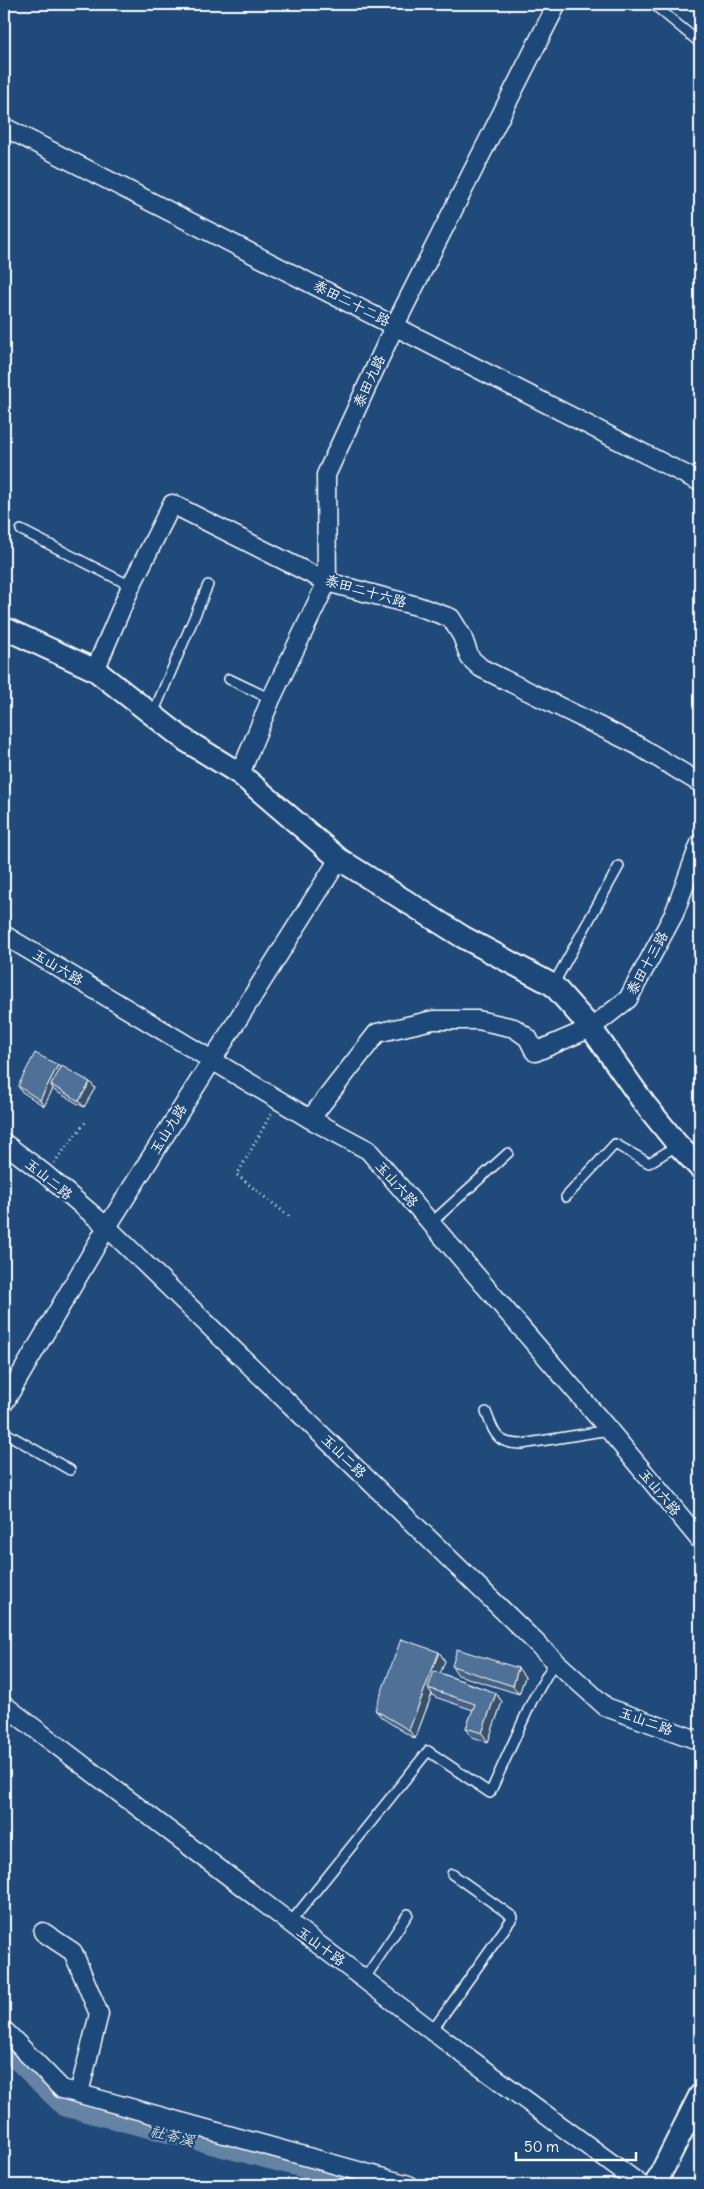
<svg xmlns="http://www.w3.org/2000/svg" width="704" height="2189" viewBox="0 0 704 2189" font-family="Delius,'LXGW WenKai TC',sans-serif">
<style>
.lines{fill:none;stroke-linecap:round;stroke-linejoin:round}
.canal{stroke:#6583a4;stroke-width:16}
.service-casing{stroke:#fff;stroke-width:12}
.minor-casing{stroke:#fff;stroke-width:21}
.tertiary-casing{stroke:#fff;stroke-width:25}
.path{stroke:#fff;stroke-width:3;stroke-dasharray:1 4;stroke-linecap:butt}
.service{stroke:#1f4a7a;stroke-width:9}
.minor{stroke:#1f4a7a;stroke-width:18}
.tertiary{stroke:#1f4a7a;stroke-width:21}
.wall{fill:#456182;stroke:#fff}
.shaded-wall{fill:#384f6a;stroke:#fff}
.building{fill:#507197;stroke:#fff}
.labels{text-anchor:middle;stroke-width:4.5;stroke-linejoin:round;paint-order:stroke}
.street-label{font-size:14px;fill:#fff;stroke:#1f4a7a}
.water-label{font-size:15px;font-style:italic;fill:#d8e0e8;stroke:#1f4a7a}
</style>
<rect width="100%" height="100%" fill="#1f4a7a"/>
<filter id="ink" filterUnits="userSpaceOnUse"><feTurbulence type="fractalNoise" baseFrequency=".02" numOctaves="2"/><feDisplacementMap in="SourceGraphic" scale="10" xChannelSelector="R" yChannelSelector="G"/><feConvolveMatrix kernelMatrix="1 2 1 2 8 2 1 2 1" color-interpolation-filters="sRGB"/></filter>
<g filter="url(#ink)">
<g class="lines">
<!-- canal -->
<path class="canal" d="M4,2050l59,58 299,77"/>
<defs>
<g id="service">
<path d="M653,4l47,39"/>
<path d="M21,530l110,56"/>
<path d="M229,679l42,20"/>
<path d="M152,716l56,-131"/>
<path d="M553,985l66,-119"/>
<path d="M566,1197l49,-53 34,19 29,-18"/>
<path d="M431,1223l77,-70"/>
<path d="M486,1412c9,22 10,32 36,32l87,-14"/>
<path d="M4,1432l66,38"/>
<path d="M290,1923l138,-172 62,42 42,-92 23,-40"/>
<path d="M365,1978l43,-64"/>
<path d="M432,2031l81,-114 -61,-43"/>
</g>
<g id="minor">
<path d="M4,127l696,355"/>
<path d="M95,670l36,-84 41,-82 155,78 90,24 34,12 11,18 8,22 11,10 154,76 65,39"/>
<path d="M240,774l31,-75 56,-117 -1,-107 69,-150 162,-321"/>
<path d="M4,935l306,184 58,31 241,280 91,110"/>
<path d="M310,1119l67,-86 56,-13h45l36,8 14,10 7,14 56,-24 37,-29 46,-85 26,-71"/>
<path d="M4,1143l41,31 62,53 448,434 51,46 94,34"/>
<path d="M4,1403l103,-176 232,-368"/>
<path d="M4,1705l428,326 209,154"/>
<path d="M43,1932l30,20 26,62 -20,79"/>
<path d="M4,2030l58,59 347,96"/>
</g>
<g id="tertiary">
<path d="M4,628l91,42 90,70 55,34 99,85 124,78 90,48 38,43 53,75 34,42 22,23"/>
<path d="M655,2185l45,-90"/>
</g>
</defs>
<!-- service casing -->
<use href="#service" class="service-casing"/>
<!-- minor casing -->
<use href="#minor" class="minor-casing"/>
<!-- tertiary casing -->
<use href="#tertiary" class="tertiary-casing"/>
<!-- path -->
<g class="path">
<path d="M271,1114l-34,61 53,42"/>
<path d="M54,1163l33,-43"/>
</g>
<!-- service -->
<use href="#service" class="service"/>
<!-- minor -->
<use href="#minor" class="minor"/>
<!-- tertiary -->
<use href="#tertiary" class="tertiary"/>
</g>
<!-- wall -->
<g class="wall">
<path d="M61,1068l29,14 5,6 -11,19 -29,-16 -2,-2 -9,17 -22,-14 -4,-6z"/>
<path d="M439,1652l6,9 -5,12 56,20 6,9 -14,40 -16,-5 -6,-9 7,-18 -38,-13 -3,-3 -17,45 -33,-21 -7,-8z"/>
<path d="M452,1666l66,2 7,9 -6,17 -61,-19z"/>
</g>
<!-- shaded-wall -->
<g class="shaded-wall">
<path d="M58,1065l5,6 -12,14 2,4 -9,17 -4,-6z"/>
<path d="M90,1082l5,6 -11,19 -5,-6z"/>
<path d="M439,1652l6,9 -11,29 -6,-2 4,6 -17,45 -6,-9z"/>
<path d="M518,1668l7,9 -6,17 -6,-8z"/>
<path d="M496,1693l6,9 -14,40 -6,-9z"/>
</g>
<!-- building -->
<g class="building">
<path d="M35,1053l23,12 -18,35 -22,-14z"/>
<path d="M62,1066l28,16 -11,19 -28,-16z"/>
<path d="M401,1639l38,13 -30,78 -34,-20z"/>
<path d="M457,1649l61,19 -5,18 -61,-20z"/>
<path d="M434,1671l62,22 -14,40 -16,-5 9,-24 -47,-16z"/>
</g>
</g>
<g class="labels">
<!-- street labels -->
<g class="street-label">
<text transform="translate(352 303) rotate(27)" y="5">泰田二十二路</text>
<text transform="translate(369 381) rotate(-65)" y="5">泰田九路</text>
<text transform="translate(366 591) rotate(16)" y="5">泰田二十六路</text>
<text transform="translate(647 963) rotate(-61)" y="5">泰田十三路</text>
<text transform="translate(58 967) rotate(31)" y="5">玉山六路</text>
<text transform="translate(168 1129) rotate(-58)" y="5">玉山九路</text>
<text transform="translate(49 1179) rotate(39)" y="5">玉山二路</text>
<text transform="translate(397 1184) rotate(49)" y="5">玉山六路</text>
<text transform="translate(344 1456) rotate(44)" y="5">玉山二路</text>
<text transform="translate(660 1492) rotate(50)" y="5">玉山六路</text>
<text transform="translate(646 1721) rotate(20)" y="5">玉山二路</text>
<text transform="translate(321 1946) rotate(36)" y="5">玉山十路</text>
</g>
<!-- water labels -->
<g class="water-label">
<text transform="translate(172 2136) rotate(14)" y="5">社苓溪</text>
</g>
</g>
<!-- margin -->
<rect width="704" height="2189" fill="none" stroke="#1f4a7a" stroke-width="20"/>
<rect x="10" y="10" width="684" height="2169" fill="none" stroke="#fff" stroke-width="2" filter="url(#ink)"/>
<!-- scale -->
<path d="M516 2152v8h120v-8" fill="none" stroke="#ffffff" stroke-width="2.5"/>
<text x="524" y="2152" font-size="15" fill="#ffffff" stroke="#1f4a7a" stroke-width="4" paint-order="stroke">50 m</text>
</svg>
